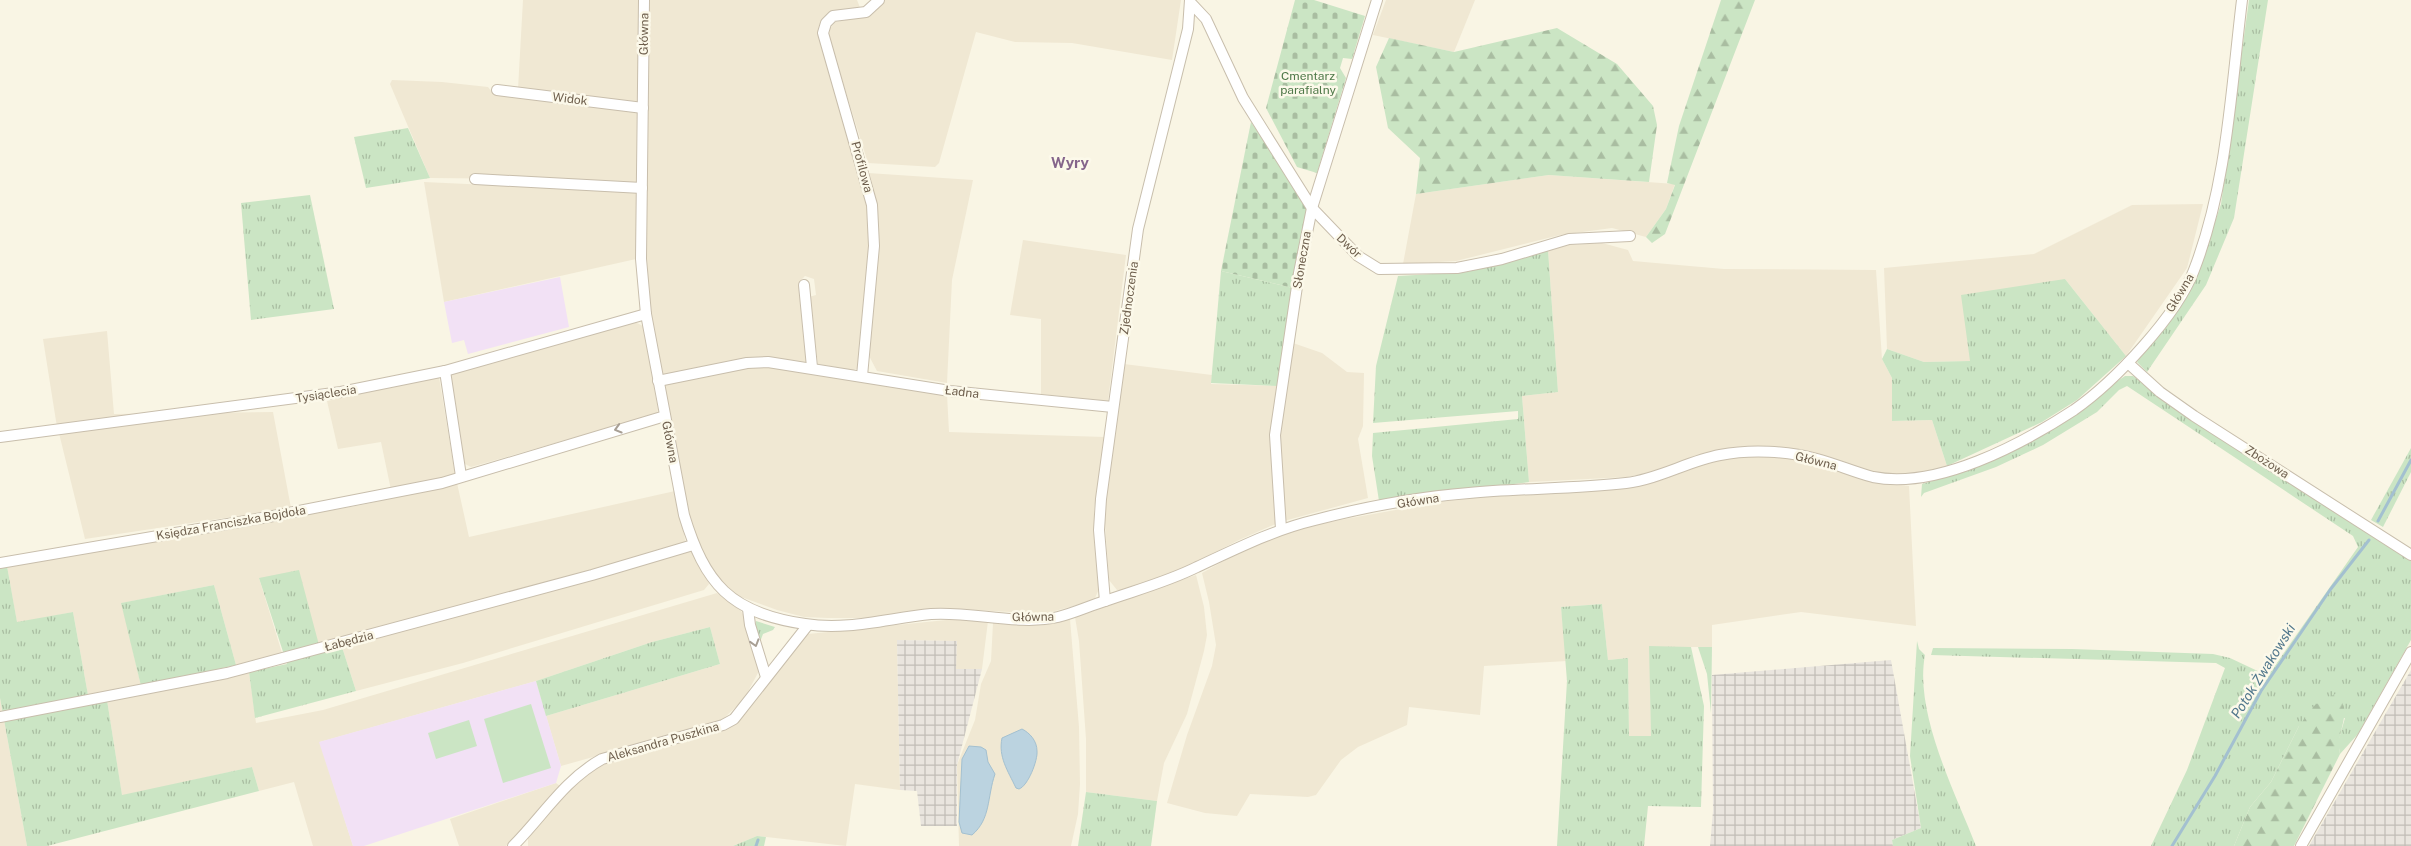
<svg xmlns="http://www.w3.org/2000/svg" width="2411" height="846" viewBox="0 0 2411 846" font-family="'Public Sans',sans-serif">
<style>
.residential{fill:#f0e8d3}
.industrial{fill:url(#industrial-grid)}
.education{fill:#f2e1f5}
.grass{fill:url(#grass-tufts)}
.forest{fill:url(#forest-firs)}
.cemetery{fill:url(#cemetery-stones)}
.park{fill:#cbe5c4}
.water{fill:#bbd3e0;stroke:#a3c0d0}
.lines{fill:none;stroke-linecap:round;stroke-linejoin:round}
.stream{stroke:#a3c0d0;stroke-width:3}
.minor-casing{stroke:#c8beac;stroke-width:12}
.minor{stroke:#fff;stroke-width:10}
.oneway{stroke:#a89f94}
.labels{text-anchor:middle;stroke-width:5;stroke-linejoin:round;paint-order:stroke}
.street-label{font-size:12px;fill:#6e5f4d;stroke:#fcf9ea}
.park-label{font-size:12px;fill:#4f7949;stroke:#fcf9ea}
.water-label{font-size:14px;font-style:italic;fill:#51778c;stroke:#fcf9ea}
.quarter-label{font-size:15px;font-weight:bold;fill:#85658b;stroke:#fcf9ea}
</style>
<defs>
<pattern id="industrial-grid" width="8" height="8" patternUnits="userSpaceOnUse" patternTransform="scale(1.25)"><rect width="8" height="8" fill="#e9e5de"/><path d="M0 4h8M4 0v8" fill="none" stroke="#c1bdb6"/></pattern>
<pattern id="grass-tufts" width="24" height="20" patternUnits="userSpaceOnUse" patternTransform="scale(1.25)"><rect width="24" height="20" fill="#cbe5c4"/><path d="M3 7l-1-3M5 7V3M7 7l1-3M15 17l-1-3M17 17v-4M19 17l1-3" fill="none" stroke="#a9bda1"/></pattern>
<pattern id="forest-firs" width="22" height="20" patternUnits="userSpaceOnUse" patternTransform="scale(1.25)"><rect width="22" height="20" fill="#cbe5c4"/><path d="M5 1l3.5 6h-7zM16 11l3.5 6h-7z" fill="#a9bda1"/></pattern>
<pattern id="cemetery-stones" width="16" height="16" patternUnits="userSpaceOnUse" patternTransform="scale(1.25)"><rect width="16" height="16" fill="#cbe5c4"/><path d="M2 7V4a2 2 0 0 1 4 0v3zM10 15v-3a2 2 0 0 1 4 0v3z" fill="#a9bda1"/></pattern>
</defs>
<rect width="100%" height="100%" fill="#f9f5e4"/>
<!-- residential -->
<g class="residential">
<path d="M523,0h116v104l-121,-15z"/>
<path d="M649,0h208l4,10 -40,14 48,186 3,23 -13,135 -6,2 -35,-6 -9,-67 7,-2 -2,-16 -9,-3 -5,5 8,79 -2,2 -43,-5 -98,18 -3,-1 -13,-73 -3,-64z"/>
<path d="M883,0h298l-9,60 -100,-17 -57,-1 -39,-10 -37,131 -4,4 -67,-4 -41,-131 8,-10 33,-6z"/>
<path d="M1386,0h89l-21,52 -81,-17z"/>
<path d="M392,80l50,2 46,5 4,5 145,17 -1,76 -85,-6 -121,-1 -40,-94z"/>
<path d="M868,173l105,7 -21,100 -5,103 -70,-12 -9,-17 11,-114z"/>
<path d="M1549,175l126,9 -9,25 -20,28 -34,-9 -52,7 -104,26 -53,3 13,-70z"/>
<path d="M424,182l212,10v67l-192,43z"/>
<path d="M2203,204l-16,64 -61,88 -61,-77 -95,82 -46,1 -37,-13 -3,-81 150,-14 98,-49z"/>
<path d="M1023,240l103,15 -18,146 -67,-7v-75l-31,-4z"/>
<path d="M1602,243l26,7 5,11 91,8 152,1 6,89 10,19v43l40,-1 15,46 -37,9 -28,-1 -116,-25 -139,28 -98,5 -7,-86 36,-4 -10,-142 21,-5z"/>
<path d="M635,322l8,4 15,83 -1,5 -186,53 -8,-4 -14,-84 3,-6z"/>
<path d="M107,331l7,83 159,-2 18,96 -206,31 -29,-118 -13,-82z"/>
<path d="M1293,343l29,10 25,19 17,1 -1,53 -5,13 10,59 -84,23 -5,-87z"/>
<path d="M1124,364l88,11 -1,9 67,2v137l-39,17 -51,26 -64,24h-7l-8,-10 -5,-71z"/>
<path d="M768,365l179,29 2,38 156,5 -11,73v27l5,52 -4,9 -7,4 -44,12 -84,-5 -86,9h-46l-24,-1 -27,-7 -44,-16 -10,-8 -13,-20 -12,-22 -7,-22 -27,-135 3,-5 80,-16z"/>
<path d="M439,377l16,97 -64,16 -10,-48 -43,7 -11,-48z"/>
<path d="M1738,457h47l81,23 43,6 7,140 -115,-14 -89,13v22h-62l1,89h-22l-1,-78 -20,2 -6,-56 -41,3 6,54 -83,5 -4,49 -71,-8 -2,18 -49,22 -17,13 -25,35 -8,2 -58,-3 -13,22 -32,-3 -38,-10 20,-68 25,-69 4,-21 -7,-43 -7,-29 45,-25 60,-22 160,-29 159,-10 81,-26z"/>
<path d="M457,483l12,54 206,-46 11,53 -367,102 -60,-68 23,75 -46,12 -22,-80 -92,18 19,83 -53,9 -15,-83 -56,11 -10,-57 355,-61z"/>
<path d="M691,550l18,34 -5,6 -241,73 -107,28 -14,-44z"/>
<path d="M1196,575l8,32 3,28 -3,16 -17,63 -23,49 -7,38 -71,-9v-53l-7,-98 -4,-24z"/>
<path d="M717,593l24,18 3,5 15,55 -15,28 -23,22 -160,45 -15,-50 174,-52 -10,-37 -58,15 -116,39 -216,61 33,104h-40l-19,-64 -35,9 -7,-24 -130,29 -15,-96 142,-28 7,51 67,-13z"/>
<path d="M956,619l32,2 -6,48h-27l1,-28 -59,-1 3,150 -45,-6 -9,62 -89,-10 -24,10h-205v-10l48,-56 27,-17 123,-36 75,-89 7,-4z"/>
<path d="M1070,619l9,108 1,57 -2,30 -7,32h-112l-2,-81 18,-45 6,-36 10,-23 2,-38h50z"/>
<path d="M0,698l27,148h-27z"/>
<path d="M556,783l4,3 -54,60h-47l-9,-27z"/>
</g>
<!-- industrial -->
<g class="industrial">
<path d="M897,640l60,1 -1,28h26l-25,96v61h-36l-4,-35 -17,-1z"/>
<path d="M1891,660l30,168 -29,12 1,6h-183l3,-35 -1,-136z"/>
<path d="M2411,670v176h-102l81,-140z"/>
</g>
<!-- education -->
<g class="education">
<path d="M560,277l9,50 -101,27 -4,-14 -12,3 -8,-41z"/>
<path d="M536,681l25,85 -5,17 -192,63h-11l-34,-104z"/>
</g>
<!-- grass -->
<g class="grass">
<path d="M2249,0h19l-34,218 -28,67 -59,87 -10,-10 60,-86 24,-72z"/>
<path d="M408,128l22,50 -64,10 -12,-51z"/>
<path d="M310,195l24,114 -83,11 -10,-117z"/>
<path d="M1548,250l10,142 -36,4 7,86 -150,19 -7,-45 1,-23 145,-14v-8l-145,12 3,-57 22,-90 69,-4z"/>
<path d="M1221,271l72,17 -15,98 -67,-3z"/>
<path d="M2065,279l61,77 -49,44 -35,22 -95,44 -15,-46 -40,1v-43l-10,-19 5,-10 37,13 46,-1 -9,-66z"/>
<path d="M2125,376h8l278,184v80l-53,94 -18,20 -2,-12 7,-24 -46,8 -28,56 -21,25 -16,39h-83l36,-76 38,-102 -9,-5 -285,-8 2,-7 139,1 141,5 17,4 34,16h5l89,-127 -5,-11 -226,-150 -8,4 -22,22 -54,33 -47,22 -72,26 -3,4 1,-13 44,-13 55,-25z"/>
<path d="M2411,448v24l-28,55 -12,-7z"/>
<path d="M7,566l10,56 56,-10 15,83 19,5 15,95 130,-28 7,24 -212,55h-20l-27,-148v-130z"/>
<path d="M299,570l20,75 23,2 14,44 -101,27 -6,-46 38,-8 -28,-86z"/>
<path d="M214,585l22,80 -95,21 -20,-83z"/>
<path d="M1602,604l6,56 20,-2 1,78h22l-2,-90 42,1 13,59 -3,101 -53,-1 -4,40h-87l10,-165 -6,-74z"/>
<path d="M756,621l19,6 -2,3 -10,4 -3,8 -5,-16z"/>
<path d="M710,627l10,37 -174,52 -10,-35 116,-39z"/>
<path d="M1917,641l2,8 6,6c-11,58 30,137 51,191h-83l-1,-6 29,-12 -11,-72z"/>
<path d="M1698,647h14l-1,66 -4,-39z"/>
<path d="M1086,792l71,9 -6,45h-73z"/>
<path d="M757,836l9,1 -2,9h-31z"/>
</g>
<!-- forest -->
<g class="forest">
<path d="M1721,0h34l-90,234 -13,9 -6,-6 20,-28 9,-24 -8,-2 12,-57z"/>
<path d="M1557,28l60,36 36,42 4,19 -8,57 -100,-7 -133,19 4,-36 -32,-30 -12,-61 13,-29 65,14z"/>
<path d="M2337,693c17,24 -2,36 3,61l-46,92h-60l16,-39 21,-25 28,-56 16,-21z"/>
</g>
<!-- cemetery -->
<g class="cemetery">
<path d="M1295,0h19l51,16 -13,43 -9,-1 -3,10 6,10 -29,95 -20,-6 -31,-59z"/>
<path d="M1251,122l58,87 -16,79 -72,-17z"/>
</g>
<!-- park -->
<g class="park">
<path d="M531,704l20,64 -48,15 -19,-64z"/>
<path d="M469,720l8,26 -41,13 -8,-26z"/>
</g>
<!-- water -->
<g class="water">
<path d="M1022,729c8,4 15,12 15,22 1,9 -9,35 -18,38l-3,-1c-8,-17 -18,-31 -14,-50z"/>
<path d="M969,746l12,1 5,3 2,12 7,12c-8,23 -4,45 -23,61l-10,-2 -3,-11 3,-63z"/>
</g>
<g class="lines">
<!-- stream -->
<g class="stream">
<path d="M2378,521l33,-61"/>
<path d="M756,846l2,-6"/>
<path d="M2172,846l43,-70 46,-85 69,-101 39,-50"/>
</g>
<defs>
<g id="minor">
<path d="M644,0l-3,259 5,55 38,201c21,69 46,98 121,109 43,7 84,-6 126,-10 41,-3 88,12 127,3 16,-4 31,-11 47,-16 31,-11 62,-19 92,-34 39,-18 76,-37 118,-47 50,-13 103,-23 154,-27 52,-5 105,-4 157,-10 33,-4 62,-22 94,-28 31,-6 67,-4 97,4 19,5 37,13 56,18 64,13 149,-33 201,-67 40,-28 103,-94 120,-140 33,-85 37,-180 48,-270"/>
<path d="M1190,2l16,17 37,79 69,110 46,48 21,13 78,-1 45,-9 67,-20 61,-3"/>
<path d="M497,90l146,18"/>
<path d="M475,179l167,9"/>
<path d="M804,285l8,82"/>
<path d="M2128,363l32,29 34,24 217,139"/>
<path d="M445,371l16,105"/>
<path d="M862,376l12,-130 -2,-41 -49,-172 3,-10 7,-7 33,-4 13,-12"/>
<path d="M658,381l89,-18 21,-1 182,29 163,16"/>
<path d="M0,437l341,-45 104,-21 201,-57"/>
<path d="M1281,529l-6,-94 24,-162 13,-65 65,-208"/>
<path d="M0,563l268,-46 174,-34 223,-67"/>
<path d="M1105,601l-6,-71 2,-31 37,-270 50,-200 2,-29"/>
<path d="M748,609l2,16 16,52"/>
<path d="M0,717l227,-44 365,-98 101,-30"/>
<path d="M513,846c30,-30 51,-66 89,-87l121,-34 11,-6 74,-94"/>
<path d="M2301,846l110,-194"/>
</g>
</defs>
<!-- minor casing -->
<use href="#minor" class="minor-casing"/>
<!-- minor -->
<use href="#minor" class="minor"/>
</g>
<!-- one-way arrows -->
<defs><path id="oneway-chevron" d="M-2-3.5L2.5 0L-2 3.5" fill="none" stroke-width="1.6" stroke-linecap="round" stroke-linejoin="round" transform="scale(1.25)"/></defs>
<g class="oneway">
<use href="#oneway-chevron" transform="translate(618 429) rotate(164)"/>
<use href="#oneway-chevron" transform="translate(755 643) rotate(73)"/>
</g>
<g class="labels">
<!-- street labels -->
<g class="street-label">
<text transform="translate(644 34) rotate(-89)" y="4">Główna</text>
<text transform="translate(570 99) rotate(7)" y="4">Widok</text>
<text transform="translate(862 167) rotate(75)" y="4">Profilowa</text>
<text transform="translate(1349 246) rotate(43)" y="4">Dwór</text>
<text transform="translate(1302 260) rotate(-80)" y="4">Słoneczna</text>
<text transform="translate(2180 293) rotate(-59)" y="4">Główna</text>
<text transform="translate(1129 298) rotate(-82)" y="4">Zjednoczenia</text>
<text transform="translate(962 392) rotate(7)" y="4">Ładna</text>
<text transform="translate(326 394) rotate(-9)" y="4">Tysiąclecia</text>
<text transform="translate(670 442) rotate(79)" y="4">Główna</text>
<text transform="translate(1816 461) rotate(14)" y="4">Główna</text>
<text transform="translate(2267 462) rotate(33)" y="4">Zbożowa</text>
<text transform="translate(1418 501) rotate(-9)" y="4">Główna</text>
<text transform="translate(231 523) rotate(-10)" y="4">Księdza Franciszka Bojdoła</text>
<text transform="translate(1033 617) rotate(-1)" y="4">Główna</text>
<text transform="translate(349 641) rotate(-15)" y="4">Łabędzia</text>
<text transform="translate(663 742) rotate(-16)" y="4">Aleksandra Puszkina</text>
</g>
<!-- park labels -->
<g class="park-label">
<text x="1308" y="80">Cmentarz<tspan x="1308" dy="14">parafialny</tspan></text>
</g>
<!-- water labels -->
<g class="water-label">
<text transform="translate(2263 671) rotate(-58)" y="5">Potok Żwakowski</text>
</g>
<!-- quarter labels -->
<g class="quarter-label">
<text x="1070" y="168">Wyry</text>
</g>
</g>
</svg>
